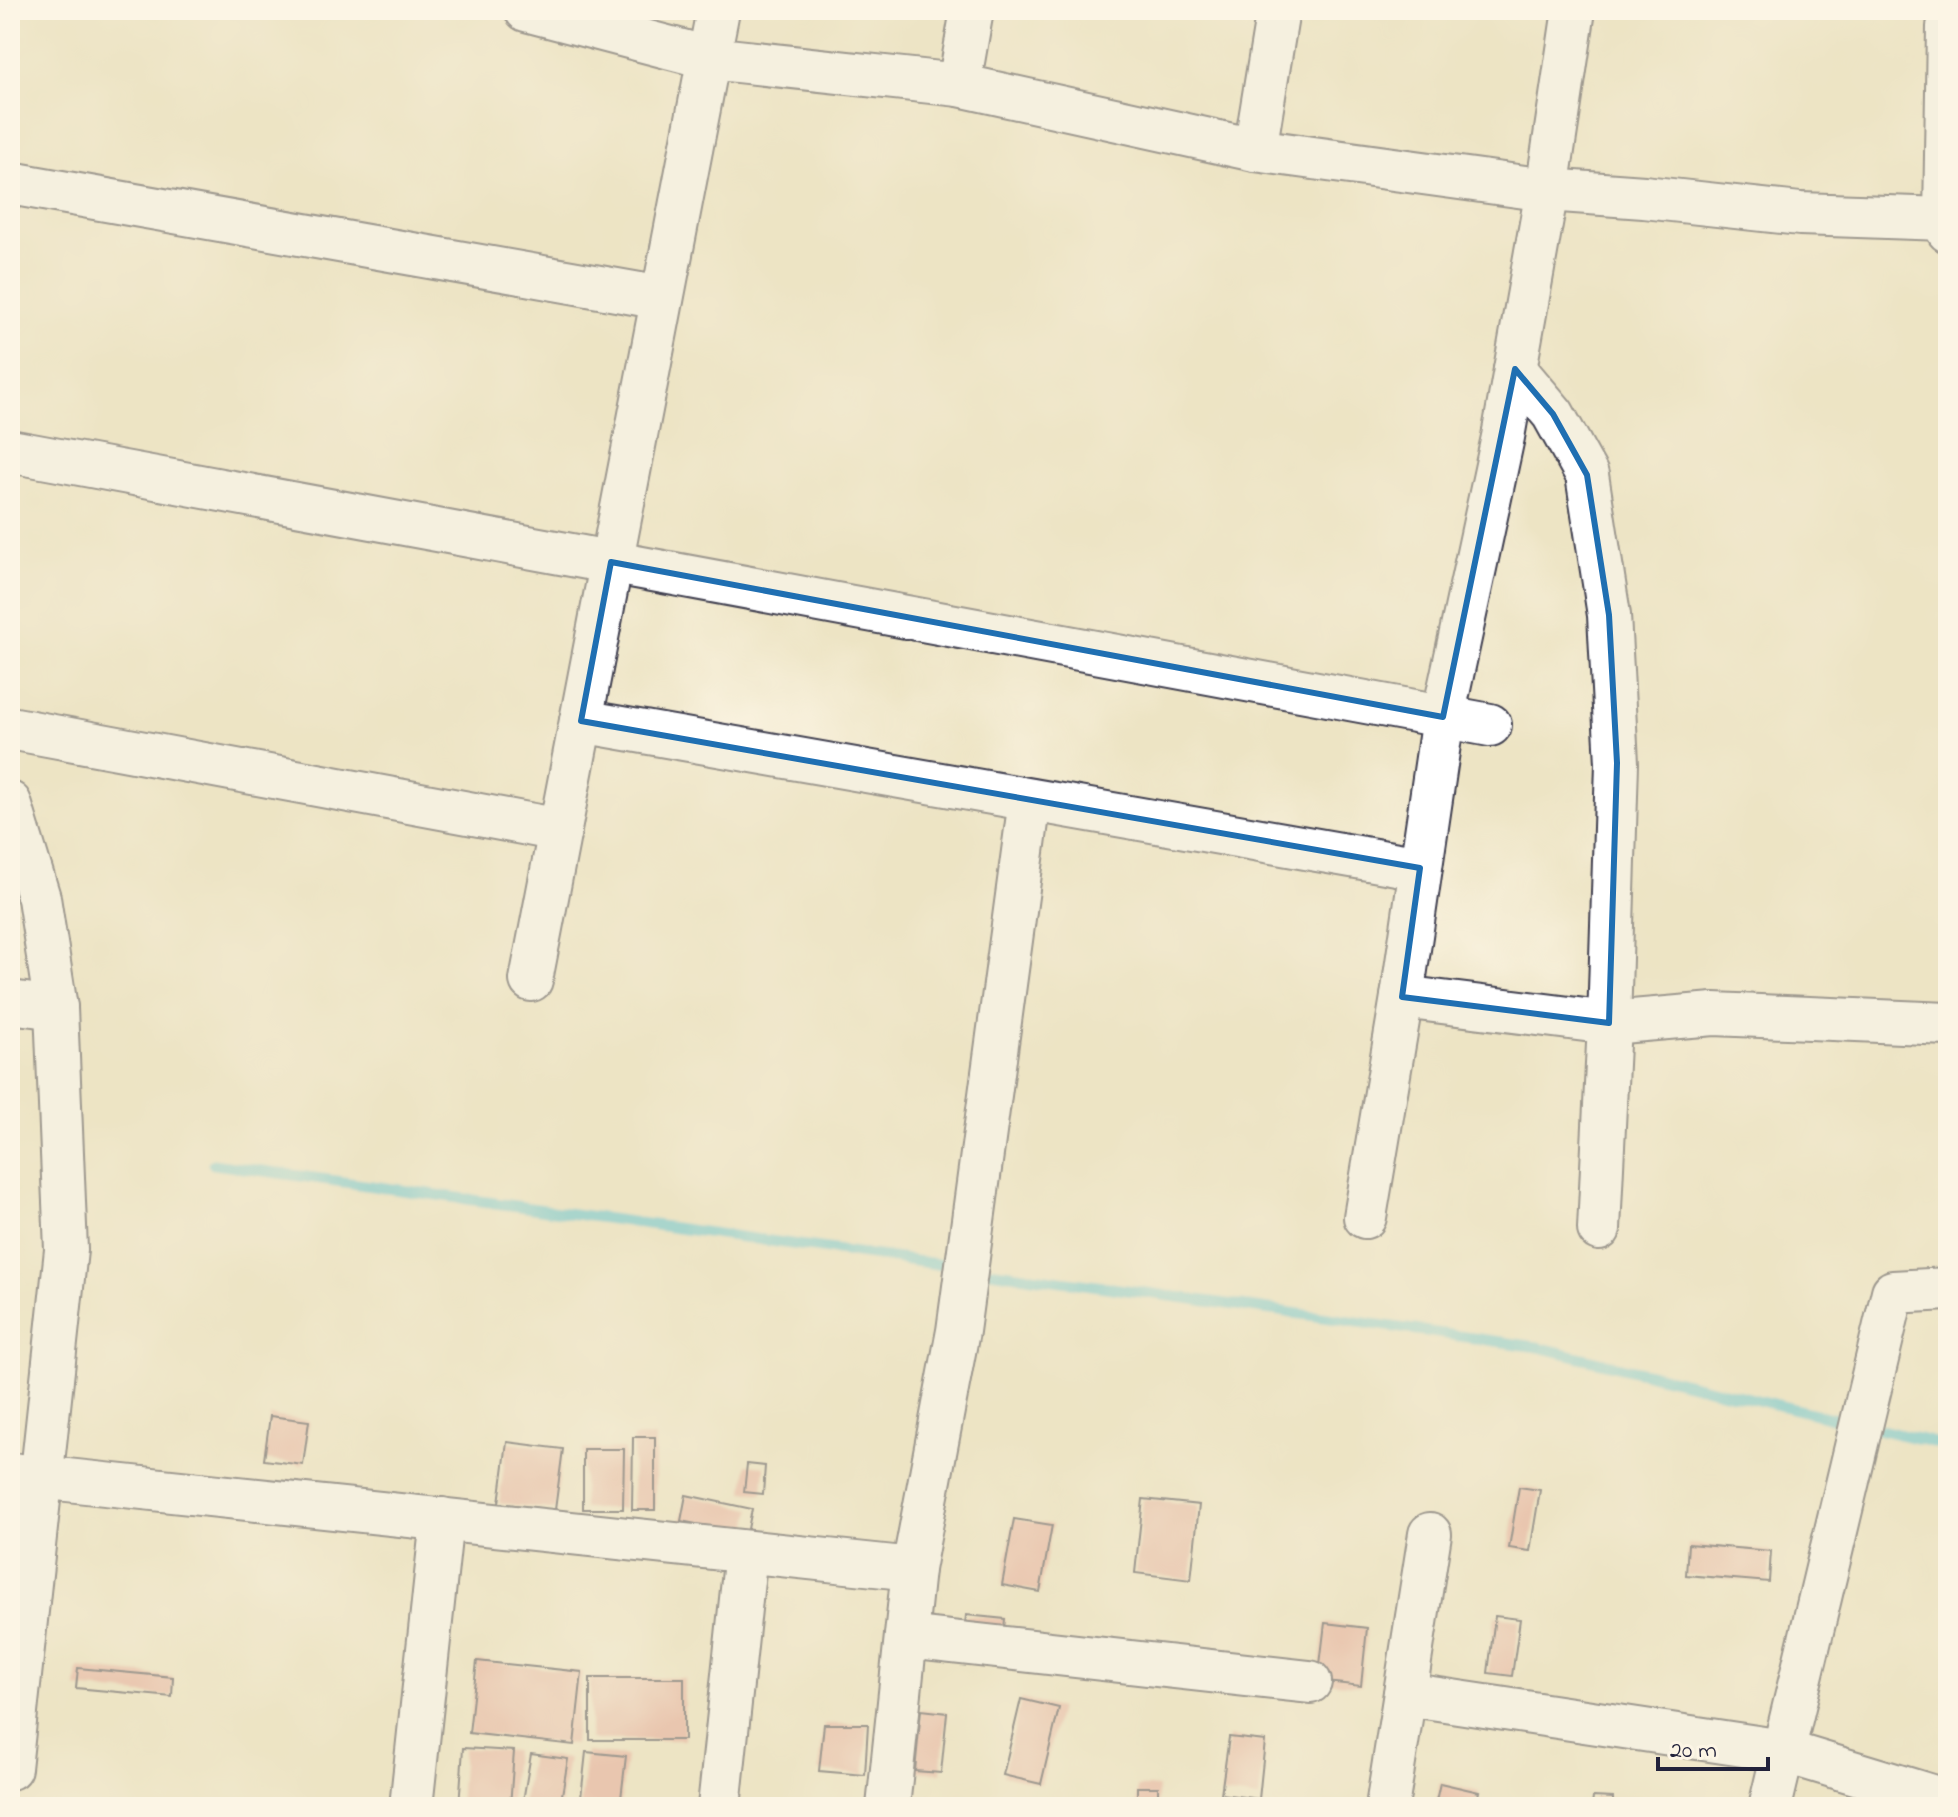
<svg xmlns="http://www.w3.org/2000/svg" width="1958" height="1817" viewBox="0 0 1958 1817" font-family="'Indie Flower',sans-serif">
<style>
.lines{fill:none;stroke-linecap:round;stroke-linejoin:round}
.stream{stroke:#59c3d5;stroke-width:11}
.building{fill:#e5a395}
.minor-casing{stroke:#403f50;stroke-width:46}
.minor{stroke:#fff;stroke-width:42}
.marked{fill:none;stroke:#1f6fb2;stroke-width:6;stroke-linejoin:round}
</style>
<rect width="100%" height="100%" fill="#fcf5e5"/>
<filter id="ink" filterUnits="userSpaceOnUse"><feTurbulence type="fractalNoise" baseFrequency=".0125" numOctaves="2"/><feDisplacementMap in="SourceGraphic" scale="16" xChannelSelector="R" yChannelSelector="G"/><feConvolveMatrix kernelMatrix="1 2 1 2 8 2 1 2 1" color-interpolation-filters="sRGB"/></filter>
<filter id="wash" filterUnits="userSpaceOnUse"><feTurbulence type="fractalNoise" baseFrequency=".006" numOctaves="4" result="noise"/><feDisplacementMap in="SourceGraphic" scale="32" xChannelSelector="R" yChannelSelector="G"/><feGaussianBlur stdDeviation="1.8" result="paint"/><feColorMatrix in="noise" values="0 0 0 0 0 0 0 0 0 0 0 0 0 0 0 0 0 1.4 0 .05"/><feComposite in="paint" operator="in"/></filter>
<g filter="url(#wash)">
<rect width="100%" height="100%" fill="#ede4c4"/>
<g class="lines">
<!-- stream -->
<g class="stream">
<path d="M213,1164l745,103"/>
<path d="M975,1269l563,78 410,99"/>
</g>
</g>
<g id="blocks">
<!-- building -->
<g class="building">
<path d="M270,1416l39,5 -6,44 -39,-5z"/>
<path d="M633,1437h22v73h-23z"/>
<path d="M507,1442l56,7 -8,61 -56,-7z"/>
<path d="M583,1449h41l-1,60h-40z"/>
<path d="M747,1464l18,2 -2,28 -19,-2z"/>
<path d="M1519,1487l21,3 -10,61 -21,-3z"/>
<path d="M686,1495l66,14 -5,25 -66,-13z"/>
<path d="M1143,1499l56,6 -8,75 -56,-7z"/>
<path d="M1014,1519l38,6 -12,67 -38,-7z"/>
<path d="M1688,1544l83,7 -2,31 -83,-7z"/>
<path d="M966,1615l39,4 -2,20 -39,-5z"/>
<path d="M1495,1616l25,3 -8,57 -24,-3z"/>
<path d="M1325,1623l42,5 -6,58 -43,-5z"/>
<path d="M477,1661l105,11 -8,73 -105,-12z"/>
<path d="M78,1668l95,9 -1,20 -96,-9z"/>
<rect x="590" y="1678" width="94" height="62"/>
<path d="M1021,1699l38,9 -18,76 -38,-9z"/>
<path d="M921,1710l26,3 -6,60 -26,-2z"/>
<path d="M824,1724h44l-3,51 -46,-4z"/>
<path d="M1229,1737l36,4 -6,58 -38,-5z"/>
<path d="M463,1748l51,3 -4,56h-51z"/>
<path d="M586,1752l40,4 -6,51h-40z"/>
<path d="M531,1754l37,5 -8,48h-38z"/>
<path d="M1440,1783l39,9 -4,15 -40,-2z"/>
<rect x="1137" y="1787" width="21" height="20"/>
<path d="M1593,1797l20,1v9h-21z"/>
</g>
</g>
</g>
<g filter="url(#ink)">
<use href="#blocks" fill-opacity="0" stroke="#403f50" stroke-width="2"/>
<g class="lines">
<defs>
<g id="minor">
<path d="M526,10l183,48 250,27 296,65 292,40 97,7 156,17 145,5"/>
<path d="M1948,27l-3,192 3,12"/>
<path d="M959,85l13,-75"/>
<path d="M1255,150l23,-140"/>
<path d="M10,183l652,115"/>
<path d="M1515,369l38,45 34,61 22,140 8,148 -8,260 -10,206"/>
<path d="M10,451l1480,274"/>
<path d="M581,721l839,147"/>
<path d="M10,728l550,102"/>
<path d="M10,803l29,95 17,110 10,242 -56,518"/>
<path d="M531,980l187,-970"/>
<path d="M1402,997l207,26 105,-9 234,10"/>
<path d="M10,1002l46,6"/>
<path d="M1365,1217l37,-220 41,-280 60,-280 44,-247 27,-180"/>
<path d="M10,1474l903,95"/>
<path d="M906,1637l404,45"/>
<path d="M1405,1694l378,57 165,50"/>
<path d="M411,1807l31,-288"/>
<path d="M719,1807l27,-255"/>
<path d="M888,1807l25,-238 45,-238 72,-531"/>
<path d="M1387,1807l43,-273"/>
<path d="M1770,1807l123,-515 55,-3"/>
</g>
</defs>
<!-- minor casing -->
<use href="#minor" class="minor-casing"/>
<!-- minor -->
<use href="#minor" class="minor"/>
</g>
</g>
<!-- marked area -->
<path d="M0 0H1958V1817H0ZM1515,369l38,45 34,61 22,140 8,148 -8,260 -207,-26 18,-129 -839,-147 30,-159 832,155z" fill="#ede4c4" fill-opacity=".55" fill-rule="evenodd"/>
<path class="marked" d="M1515,369l38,45 34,61 22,140 8,148 -8,260 -207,-26 18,-129 -839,-147 30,-159 832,155z"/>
<!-- margin -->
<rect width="1958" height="1817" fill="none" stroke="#fcf5e5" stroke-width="40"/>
<!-- scale -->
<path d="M1658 1757v12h110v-12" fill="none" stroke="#22223b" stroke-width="4"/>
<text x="1670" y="1757" font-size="24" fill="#22223b" stroke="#fcf5e5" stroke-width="6" paint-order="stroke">20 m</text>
</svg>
